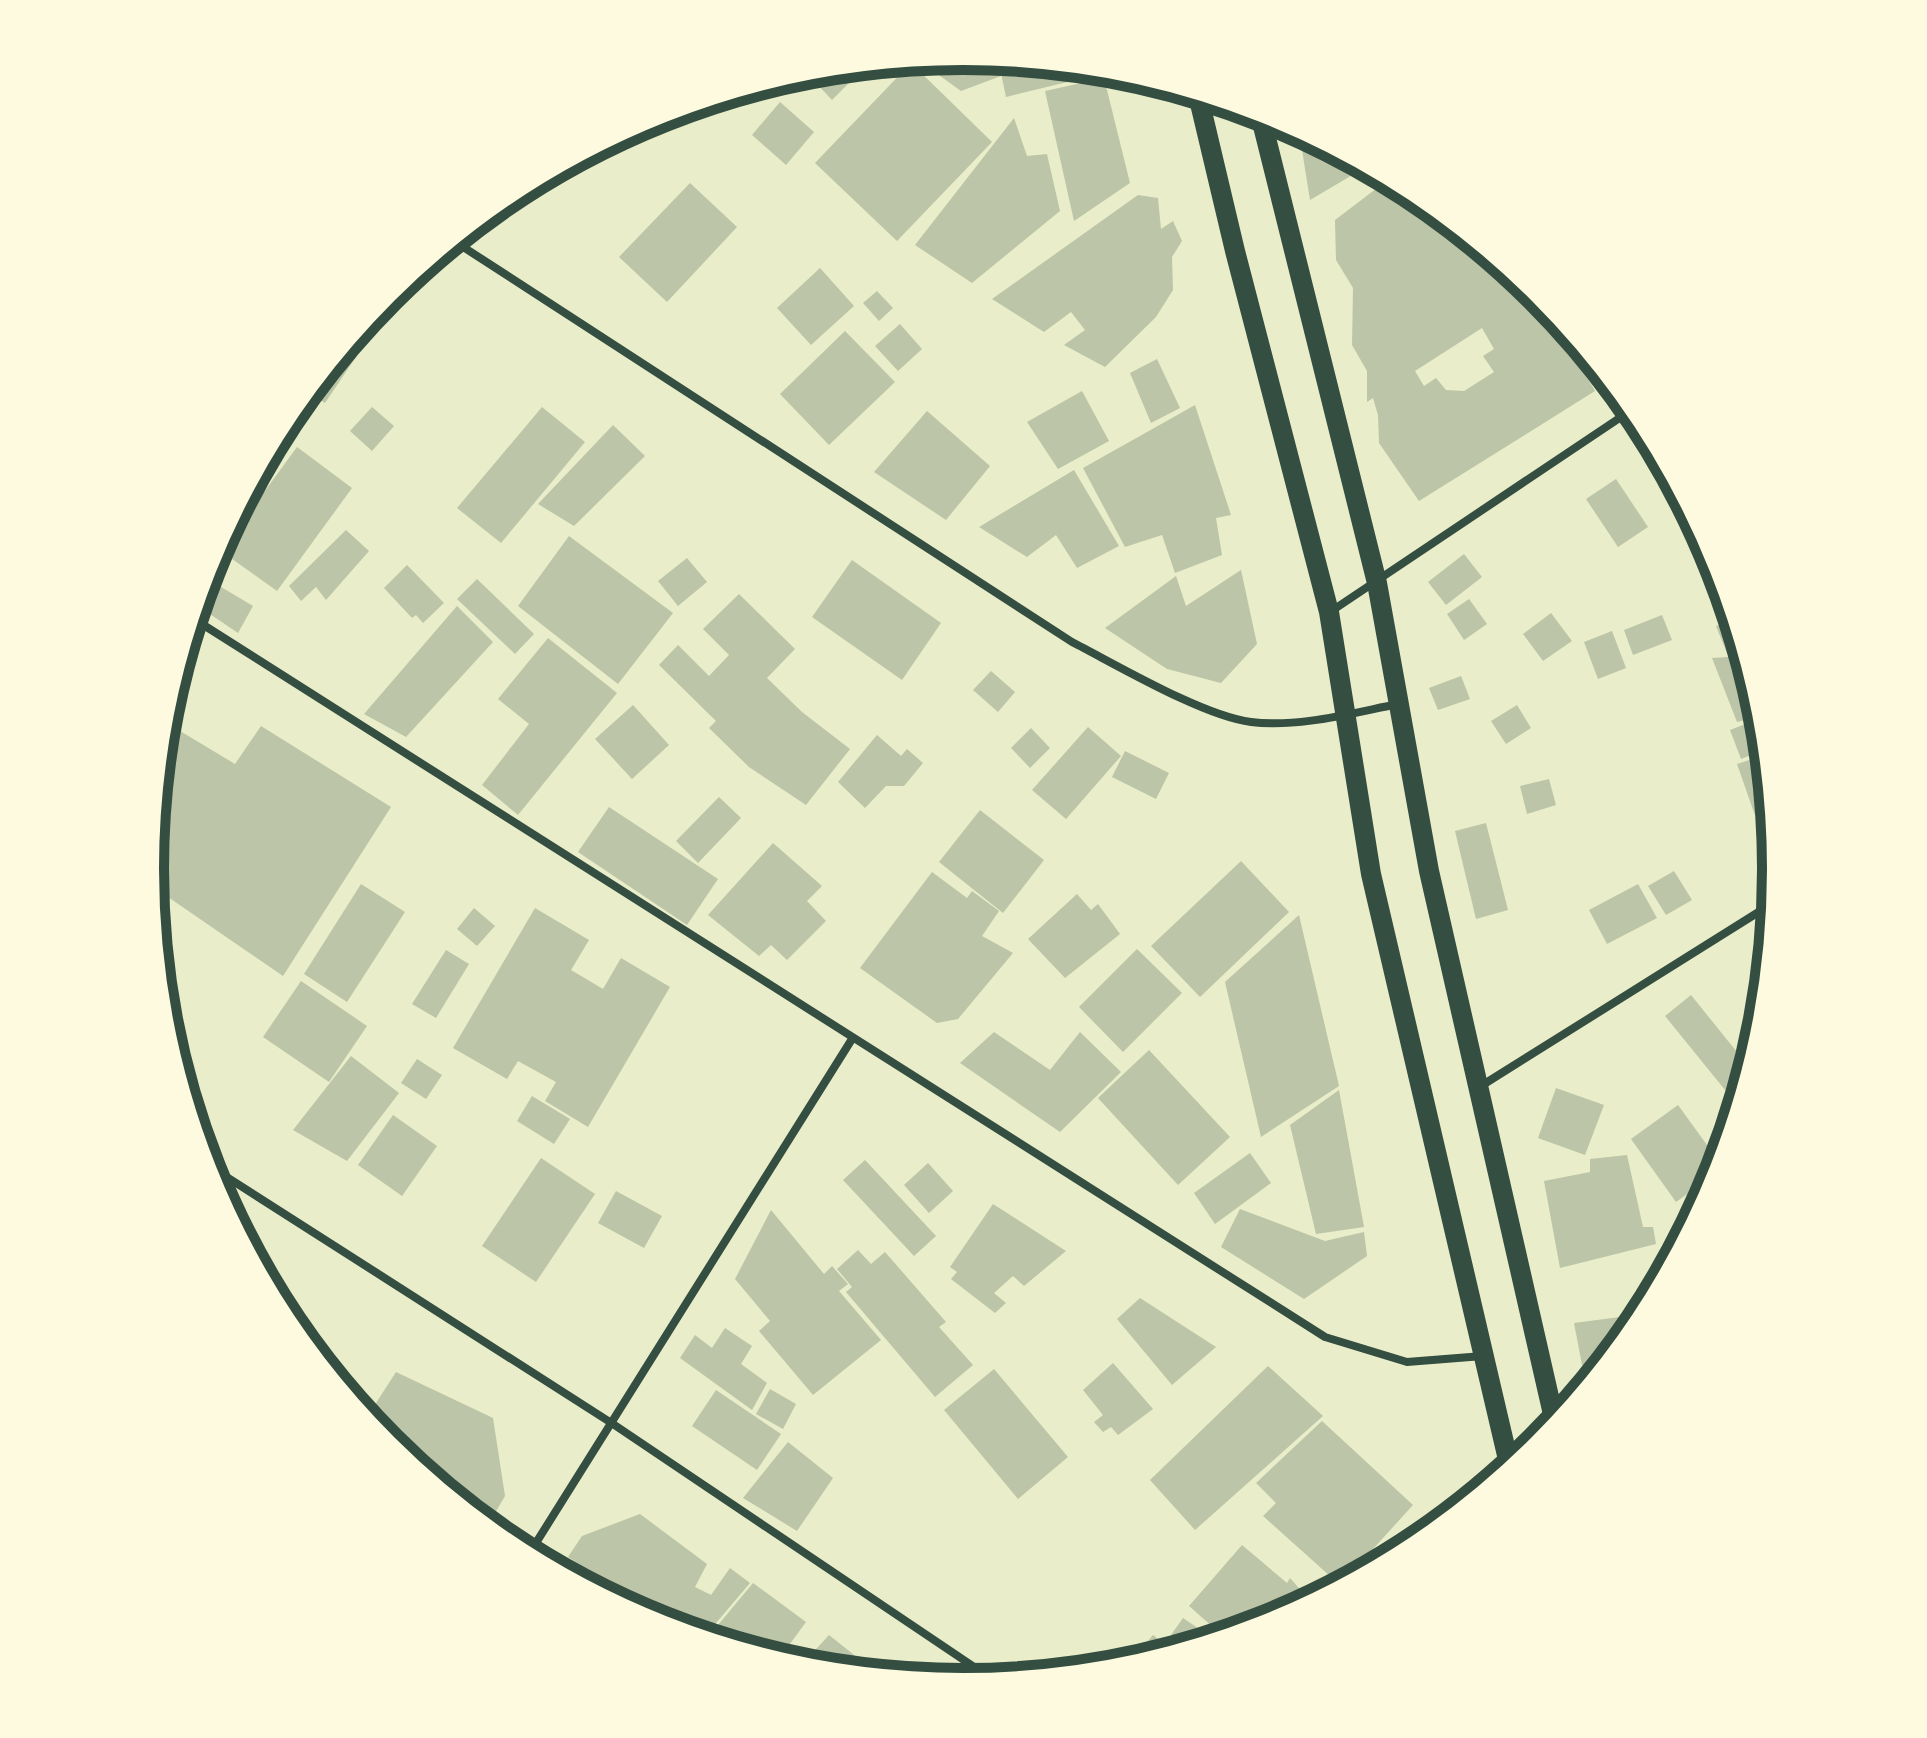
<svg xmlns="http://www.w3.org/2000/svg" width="1927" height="1738" viewBox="0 0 1927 1738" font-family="'PT Sans',sans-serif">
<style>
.building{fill:#bcc5a7;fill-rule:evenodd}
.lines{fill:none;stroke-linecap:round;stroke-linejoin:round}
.minor{stroke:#344e41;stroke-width:8}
.primary{stroke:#344e41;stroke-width:20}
.rim{fill:none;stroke:#344e41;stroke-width:10}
</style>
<rect width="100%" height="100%" fill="#e9edc9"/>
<!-- building -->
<g class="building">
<path d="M964,56l31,3 6,17 -40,15 -43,-31z"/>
<path d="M998,59l92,9 2,8 -86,21z"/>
<path d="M911,63l81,79 -95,99 -82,-78z"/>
<path d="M844,68l10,10 -22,22 -16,-17 14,-14z"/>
<path d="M1104,78l26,105 -56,38 -29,-130z"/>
<path d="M780,102l34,30 -28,33 -34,-30z"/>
<path d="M1014,118l13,38 20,-2 13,57 -88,72 -57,-38z"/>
<path d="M1299,131l67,36 -56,33z"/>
<path d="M1389,179l27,14 123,101 56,97 -176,110 -40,-58 -1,-28 -5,-17 -6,4v-31l-15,-26 1,-57 -17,-28 -1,-40zM1482,328l12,21 -11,7 11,16 -30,19 -18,-1 -10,-12 -12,8 -9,-15z"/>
<path d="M690,183l47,44 -70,75 -48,-45z"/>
<path d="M1138,195l20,3 3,31 12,-8 9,20 -10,16 1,33 -17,27 -51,50 -41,-22 21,-15 -14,-18 -27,20 -52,-33z"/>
<path d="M820,268l34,38 -43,39 -34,-37z"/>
<path d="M877,291l16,17 -14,13 -16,-18z"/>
<path d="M900,324l22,25 -24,22 -23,-25z"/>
<path d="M845,331l50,51 -66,63 -49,-51z"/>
<path d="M344,349l12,8 -31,46 -17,-11z"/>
<path d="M1157,359l23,49 -29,15 -21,-50z"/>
<path d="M1082,391l27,50 -51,28 -31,-47z"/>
<path d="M1195,405l36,110 -15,3 6,37 -47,18 -13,-38 -37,12 -42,-79z"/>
<path d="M372,407l22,19 -22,25 -22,-20z"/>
<path d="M542,407l43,35 -84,101 -44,-35z"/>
<path d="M927,411l63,55 -44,54 -72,-48z"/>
<path d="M613,425l32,31 -71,70 -36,-22z"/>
<path d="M297,447l55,41 -75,103 -56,-40z"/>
<path d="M1074,470l45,76 -42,22 -21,-33 -29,22 -48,-30z"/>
<path d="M1616,479l32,48 -30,20 -32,-48z"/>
<path d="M346,530l23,21 -43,49 -10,-13 -15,14 -12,-15z"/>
<path d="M569,536l104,77 -55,71 -100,-78z"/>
<path d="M1464,554l18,23 -36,28 -18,-23z"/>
<path d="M687,558l20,24 -29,24 -20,-25z"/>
<path d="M852,560l89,63 -39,57 -90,-63z"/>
<path d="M407,565l37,38 -21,20 -7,-8 -4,3 -28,-30z"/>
<path d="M1241,570l16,74 -36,39 -54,-14 -62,-41 71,-52 10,30z"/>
<path d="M477,579l57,55 -19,20 -58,-55z"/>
<path d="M211,581l42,25 -15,27 -40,-27z"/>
<path d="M739,594l56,55 -28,29 35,34 48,37 -44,56 -57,-38 -40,-39 7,-7 -57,-56 19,-20 31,31 20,-21 -26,-26z"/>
<path d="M1469,599l18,25 -23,16 -17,-26z"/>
<path d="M457,606l36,36 -87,95 -42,-23z"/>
<path d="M1551,613l21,28 -29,20 -20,-27z"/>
<path d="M1662,615l10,25 -39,15 -9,-25z"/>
<path d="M1733,620l9,29 -15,4 -11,-27z"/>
<path d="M1612,631l14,37 -28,11 -14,-37z"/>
<path d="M548,638l69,55 -99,122 -36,-30 47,-61 -31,-25z"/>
<path d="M1744,656l17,60 -24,6 -25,-64z"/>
<path d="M991,671l24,21 -17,20 -25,-22z"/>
<path d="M1461,676l9,23 -32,11 -9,-22z"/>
<path d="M633,705l36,40 -37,34 -37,-40z"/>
<path d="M1517,705l14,23 -25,16 -15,-23z"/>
<path d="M1753,721l11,29 -23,9 -11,-29z"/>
<path d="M165,722l70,42 26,-38 130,81 -108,169 -131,-90v-37l9,-11 -7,-4z"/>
<path d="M1088,727l33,29 -55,63 -34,-29z"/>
<path d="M1031,728l19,20 -20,20 -19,-20z"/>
<path d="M877,735l24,21 6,-7 16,14 -19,23h-18l-21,22 -27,-26z"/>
<path d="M1125,751l44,22 -13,26 -44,-22z"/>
<path d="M1765,755l10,103 -4,3 -34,-97z"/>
<path d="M1549,779l7,26 -29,9 -7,-28z"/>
<path d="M719,797l22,21 -43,45 -22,-22z"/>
<path d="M609,807l109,72 -31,46 -109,-73z"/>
<path d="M980,810l64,50 -41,53 -64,-51z"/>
<path d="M1486,823l22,87 -32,9 -21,-88z"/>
<path d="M773,843l49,43 -15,15 19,20 -39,39 -16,-15 -12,11 -51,-41z"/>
<path d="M1241,861l48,51 -89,85 -49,-51z"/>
<path d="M1674,871l18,29 -26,15 -18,-29z"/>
<path d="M932,872l35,26 5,-7 27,20 -17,25 31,17 -55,66 -21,4 -77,-55z"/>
<path d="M361,884l44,28 -58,90 -43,-28z"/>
<path d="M1638,884l19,34 -50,26 -18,-34z"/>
<path d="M1077,894l14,16 7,-6 22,30 -55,44 -37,-39z"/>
<path d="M474,908l21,18 -18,20 -20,-17z"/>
<path d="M535,908l54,32 -18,30 32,19 18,-31 49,29 -82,140 -43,-26 11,-19 -38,-21 -11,18 -54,-31z"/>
<path d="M1299,915l40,171 -78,51 -36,-155z"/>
<path d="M157,934l16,12 -13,18z"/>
<path d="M1137,949l45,44 -59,59 -44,-45z"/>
<path d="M446,950l23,14 -33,54 -24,-14z"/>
<path d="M301,981l66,45 -38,56 -66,-45z"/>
<path d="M1691,995l58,72 -9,29 -6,5 -69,-85z"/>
<path d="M994,1032l56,38 30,-38 41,40 -61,60 -100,-69z"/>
<path d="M1149,1050l81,87 -52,48 -80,-87z"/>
<path d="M351,1056l48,37 -52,68 -54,-31z"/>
<path d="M417,1059l25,16 -16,24 -25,-16z"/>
<path d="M1556,1088l48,17 -19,50 -47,-17z"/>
<path d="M1339,1090l25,137 -48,7 -26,-109z"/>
<path d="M532,1096l38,23 -16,25 -37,-23z"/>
<path d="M1678,1105l42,58 -3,10 -41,29 -45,-63z"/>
<path d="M393,1115l44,31 -35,50 -44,-31z"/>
<path d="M1250,1153l21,30 -56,41 -21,-31z"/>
<path d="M1627,1155l16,72h10l3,17 -96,24 -16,-87 46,-9v-13z"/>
<path d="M541,1158l54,36 -59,88 -54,-36z"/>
<path d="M865,1160l71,76 -22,20 -71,-76z"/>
<path d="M928,1163l25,28 -24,22 -25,-28z"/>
<path d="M616,1191l46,25 -18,32 -46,-25z"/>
<path d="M1706,1196l-18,34 -10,-15z"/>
<path d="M993,1204l73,47 -42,35 -11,-10 -19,17 12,10 -11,10 -44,-34 6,-7 -7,-5z"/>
<path d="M1240,1209l85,32 39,-9 3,24 -63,43 -83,-52z"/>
<path d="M771,1210l53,64 8,-8 16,18 -9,7 42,49 -68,55 -54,-64 11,-10 -35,-42z"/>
<path d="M858,1250l13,14 14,-12 61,70 -7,5 34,38 -38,32 -89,-105 6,-5 -15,-18z"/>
<path d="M1140,1298l76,49 -44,38 -55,-66z"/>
<path d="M1643,1314l-4,7 -53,65 -12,-63z"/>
<path d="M725,1328l27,18 -11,18 26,19 -15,27 -72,-52 15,-23 17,13z"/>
<path d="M1113,1363l40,46 -35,26 -7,-8 -8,5 -9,-10 9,-7 -20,-25z"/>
<path d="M1268,1366l55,50 -128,114 -45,-50z"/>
<path d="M994,1369l74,88 -50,42 -74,-89z"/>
<path d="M396,1372l97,46 12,78 -17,29 -100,-81 -21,-27z"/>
<path d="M770,1389l26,15 -13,25 -27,-15z"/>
<path d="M716,1390l65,44 -24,36 -65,-44z"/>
<path d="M1322,1421l91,84 -40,44 8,7 -19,17 -6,-5 -16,17 -77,-69 13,-13 -20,-20z"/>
<path d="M788,1442l45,36 -36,53 -54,-33z"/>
<path d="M640,1514l67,50 -12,23 16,8 19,-27 20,15 -45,53 -11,-3 -37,-28 -6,7 16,12 -77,-37 9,-10 -31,-20 14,-21z"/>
<path d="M1242,1545l45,38 3,-5 15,17 -5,6 4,3 -30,16 -51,16 -34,-30z"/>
<path d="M753,1583l53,39 -27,37 -71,-22z"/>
<path d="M1183,1618l31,21 -27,8 -16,-12z"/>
<path d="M829,1635l49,39 -60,-6 -9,-11z"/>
<path d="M1153,1635l20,16 -37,11 -3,-3z"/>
</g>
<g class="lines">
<!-- minor -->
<g class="minor">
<path d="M454,241l618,401c45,23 131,74 179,80 47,6 101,-9 147,-18"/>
<path d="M1330,612l303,-203"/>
<path d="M194,619l1131,718 82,25 76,-6"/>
<path d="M1481,1086l292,-183"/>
<path d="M208,1165l405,259 379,255"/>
<path d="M529,1554l323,-515"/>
</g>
<!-- primary -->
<g class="primary">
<path d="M1198,95l37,156 94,361 42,262 139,594"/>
<path d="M1260,114l117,469 52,288 126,552"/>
</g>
</g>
<!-- crop -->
<path d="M0 0H1927V1738H0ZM164 869a799 799 0 1 1 1598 0a799 799 0 1 1-1598 0Z" fill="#fefae0" fill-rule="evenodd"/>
<path class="rim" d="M164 869a799 799 0 1 1 1598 0a799 799 0 1 1-1598 0Z"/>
</svg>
